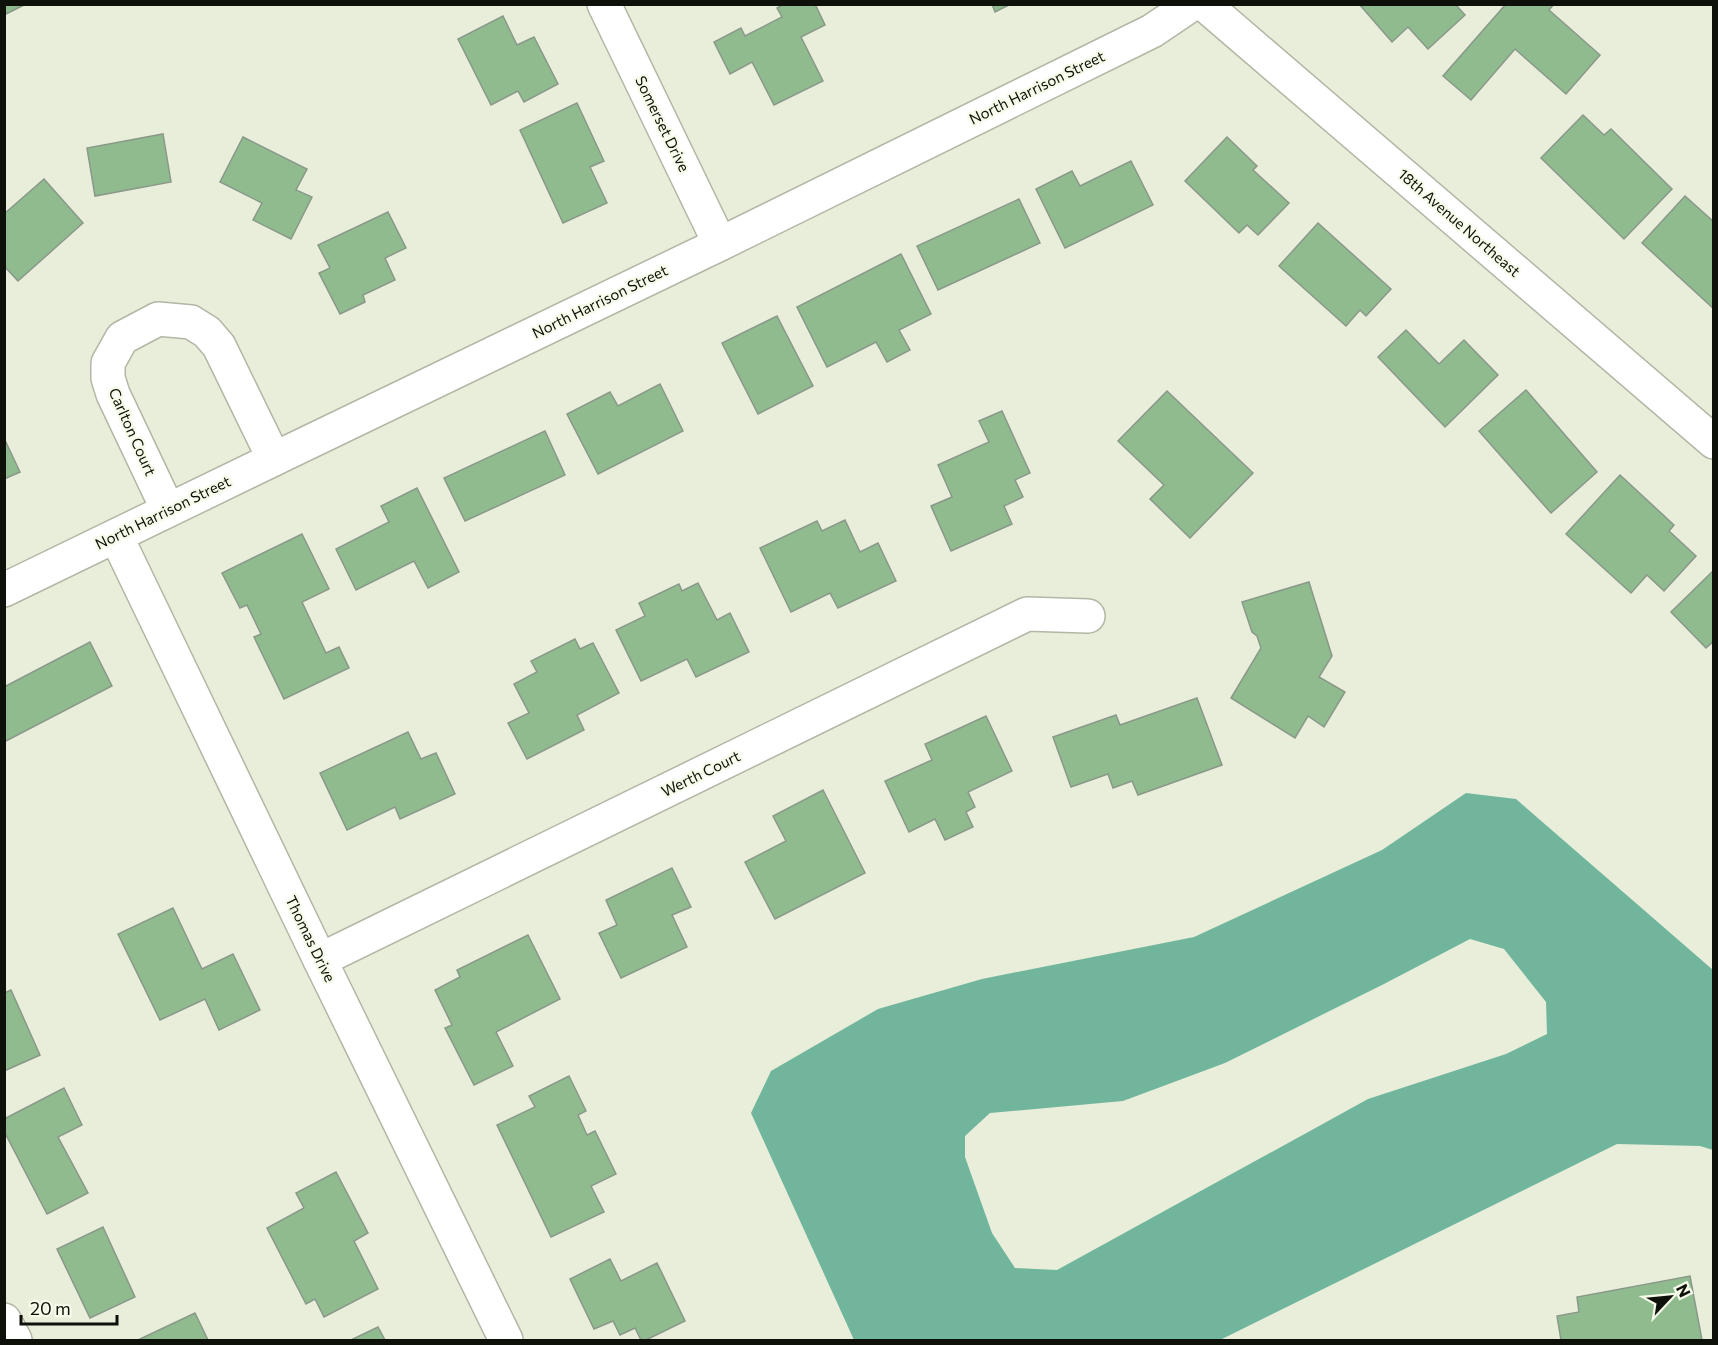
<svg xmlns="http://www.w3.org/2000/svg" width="1718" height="1345" viewBox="0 0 1718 1345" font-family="Commissioner,sans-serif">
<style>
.water{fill:#72b59d;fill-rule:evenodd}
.building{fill:#8fbb8f;stroke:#8a988a;stroke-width:1.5}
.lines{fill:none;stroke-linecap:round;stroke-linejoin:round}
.minor-casing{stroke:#b2b7a5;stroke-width:36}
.minor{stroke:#fff;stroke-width:33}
.labels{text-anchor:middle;stroke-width:4.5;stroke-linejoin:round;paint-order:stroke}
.street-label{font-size:15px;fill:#0e100a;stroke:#f5fbe8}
</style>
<rect width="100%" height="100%" fill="#e8eeda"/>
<!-- water -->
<path class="water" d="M1466,793l50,6 197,171v180l-13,-4 -83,-2 -397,196h-366l-103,-227 20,-42 107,-62 104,-30 212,-42 188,-87zM1470,939l34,10 42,53 1,32 -41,20 -138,45 -311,171 -42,-2 -23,-35 -27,-76v-21l25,-23 133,-12 102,-38 159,-79z"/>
<!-- building -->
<g class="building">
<path d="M4,4h22l-22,11z"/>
<path d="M784,4h31l10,21 -24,12 22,44 -49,24 -22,-43 -22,12 -16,-32 27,-14 4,8 37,-19 -5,-9z"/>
<path d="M992,4h19l-16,8z"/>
<path d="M1359,4h96l10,11 -37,34 -20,-22 -16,15z"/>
<path d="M1506,4h48l-5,6 51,45 -34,39 -51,-45 -44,51 -28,-24z"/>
<path d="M503,16l14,29 17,-8 24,47 -34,18 -6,-11 -27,14 -33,-66z"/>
<path d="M577,103l27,58 -14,6 17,36 -44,20 -43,-93z"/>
<path d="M1583,115l21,20 7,-6 61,60 -48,50 -83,-81z"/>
<path d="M163,134l8,48 -76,14 -8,-48z"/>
<path d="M243,137l64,32 -11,21 16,7 -21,42 -38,-19 9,-17 -42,-21z"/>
<path d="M1227,137l30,29 -4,4 36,33 -31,32 -11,-10 -8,8 -54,-52z"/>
<path d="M1131,161l22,44 -88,43 -29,-59 36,-18 8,15z"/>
<path d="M44,179l39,44 -65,58 -14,-15v-52z"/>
<path d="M1685,196l29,26v87l-72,-66z"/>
<path d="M1019,199l21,44 -102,47 -21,-44z"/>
<path d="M388,212l18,36 -21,10 10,22 -32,15 2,7 -25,12 -21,-41 11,-5 -12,-23z"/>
<path d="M1318,223l73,66 -25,27 -6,-6 -14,16 -67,-60z"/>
<path d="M901,254l30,60 -32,16 11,20 -23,12 -11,-20 -49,25 -30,-60z"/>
<path d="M777,316l36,70 -55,28 -36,-71z"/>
<path d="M1406,330l33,34 25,-24 34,35 -53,52 -67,-70z"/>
<path d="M660,384l23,47 -85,43 -31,-60 43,-22 8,14z"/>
<path d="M1526,390l71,82 -46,41 -72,-82z"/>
<path d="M1167,391l86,82 -63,65 -40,-39 14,-14 -46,-44z"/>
<path d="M1002,411l28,62 -15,7 8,17 -19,9 8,18 -61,27 -20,-45 21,-9 -14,-32 51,-23 -10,-21z"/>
<path d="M545,431l20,44 -100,46 -21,-43z"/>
<path d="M4,438l16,34 -16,7z"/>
<path d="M1620,475l54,50 -5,6 27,25 -32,35 -17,-16 -16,18 -65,-59z"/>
<path d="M417,488l42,84 -31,16 -14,-27 -58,29 -20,-41 53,-27 -8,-16z"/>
<path d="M845,520l15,32 18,-9 18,38 -58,27 -8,-15 -39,19 -31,-64 57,-27 5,10z"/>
<path d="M302,534l27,55 -27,13 24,51 13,-6 10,21 -65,31 -30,-62 7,-3 -14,-29 -7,3 -18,-35z"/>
<path d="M1714,570v71l-8,7 -35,-36z"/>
<path d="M1309,582l23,74 -13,21 26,15 -21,35 -16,-11 -13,22 -64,-40 30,-50 -4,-12 -5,-4 -10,-30z"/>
<path d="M698,583l19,37 13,-7 19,39 -53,25 -9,-18 -46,22 -25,-51 29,-14 -6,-13 40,-19 3,7z"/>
<path d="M575,639l5,10 13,-6 26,50 -42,22 7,15 -57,29 -19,-36 21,-10 -15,-29 23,-12 -6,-11z"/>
<path d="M90,642l22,44 -108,56v-55z"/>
<path d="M1197,698l25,67 -84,30 -6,-14 -19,7 -5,-14 -37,13 -18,-50 63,-22 4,10z"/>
<path d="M986,716l26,55 -44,21 7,15 -9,5 7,15 -28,13 -10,-21 -26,13 -24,-51 47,-21 -7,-16z"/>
<path d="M408,732l13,27 15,-6 19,41 -55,25 -5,-12 -48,23 -27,-57z"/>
<path d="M823,790l42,83 -90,46 -30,-57 41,-21 -13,-25z"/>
<path d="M672,868l19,39 -19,8 15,32 -66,31 -22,-45 18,-8 -11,-25z"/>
<path d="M173,908l29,61 31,-15 27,56 -41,20 -14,-31 -45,21 -42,-86z"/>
<path d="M528,935l32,64 -64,33 17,34 -39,19 -29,-57 7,-3 -17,-35 25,-13 -3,-7z"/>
<path d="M11,990l29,65 -36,16v-78z"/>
<path d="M569,1076l17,35 -8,4 9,20 8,-4 21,43 -25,12 13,26 -53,25 -54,-112 38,-18 -6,-11z"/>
<path d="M64,1088l18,37 -24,12 30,56 -41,21 -43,-83v-12z"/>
<path d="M336,1172l32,61 -14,8 24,48 -54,28 -9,-18 -9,5 -39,-76 37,-20 -8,-15z"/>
<path d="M103,1227l32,70 -45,21 -33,-69z"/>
<path d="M610,1259l11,22 36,-18 28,58 -39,19h-5l-6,-12 -15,7 -7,-14 -19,8 -24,-50z"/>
<path d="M1690,1276l12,64h-141l-4,-24 22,-4 -2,-15z"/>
<path d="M195,1313l13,27h-70z"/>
<path d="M378,1327l7,13h-34z"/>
</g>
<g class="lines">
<defs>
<g id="minor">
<path d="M604,4l116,240"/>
<path d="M1204,4l510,438"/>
<path d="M168,510l-55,-116 -5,-16v-15l14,-25 36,-19 33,3 16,10 12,14 55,113"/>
<path d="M116,536l204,424 186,380"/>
<path d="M4,590l270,-131 446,-215 432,-213 40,-27"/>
<path d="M320,960l707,-346 61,2"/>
<path d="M4,1320l11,20"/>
</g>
</defs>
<!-- minor casing -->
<use href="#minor" class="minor-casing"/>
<!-- minor -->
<use href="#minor" class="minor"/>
</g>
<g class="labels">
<!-- street labels -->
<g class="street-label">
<text transform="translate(1037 88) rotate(-26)" y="5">North Harrison Street</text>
<text transform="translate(662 124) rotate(64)" y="5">Somerset Drive</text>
<text transform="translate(1459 223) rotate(41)" y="5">18th Avenue Northeast</text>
<text transform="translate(600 302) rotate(-26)" y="5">North Harrison Street</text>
<text transform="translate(132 432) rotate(66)" y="5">Carlton Court</text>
<text transform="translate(163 513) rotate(-26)" y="5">North Harrison Street</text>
<text transform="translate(701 774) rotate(-26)" y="5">Werth Court</text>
<text transform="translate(310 939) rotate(64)" y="5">Thomas Drive</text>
</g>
</g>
<!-- border -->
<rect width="1718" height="1345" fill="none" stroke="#0e100a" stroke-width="12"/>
<!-- north arrow -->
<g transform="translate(1670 1297) rotate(64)" stroke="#f5fbe8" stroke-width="4.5" paint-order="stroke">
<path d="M0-4.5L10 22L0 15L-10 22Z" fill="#0e100a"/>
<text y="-9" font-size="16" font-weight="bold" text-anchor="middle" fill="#0e100a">N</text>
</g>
<!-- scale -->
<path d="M21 1315v9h96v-9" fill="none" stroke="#0e100a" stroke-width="3"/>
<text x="30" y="1315" font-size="18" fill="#0e100a" stroke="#f5fbe8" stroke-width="4.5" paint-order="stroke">20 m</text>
</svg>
